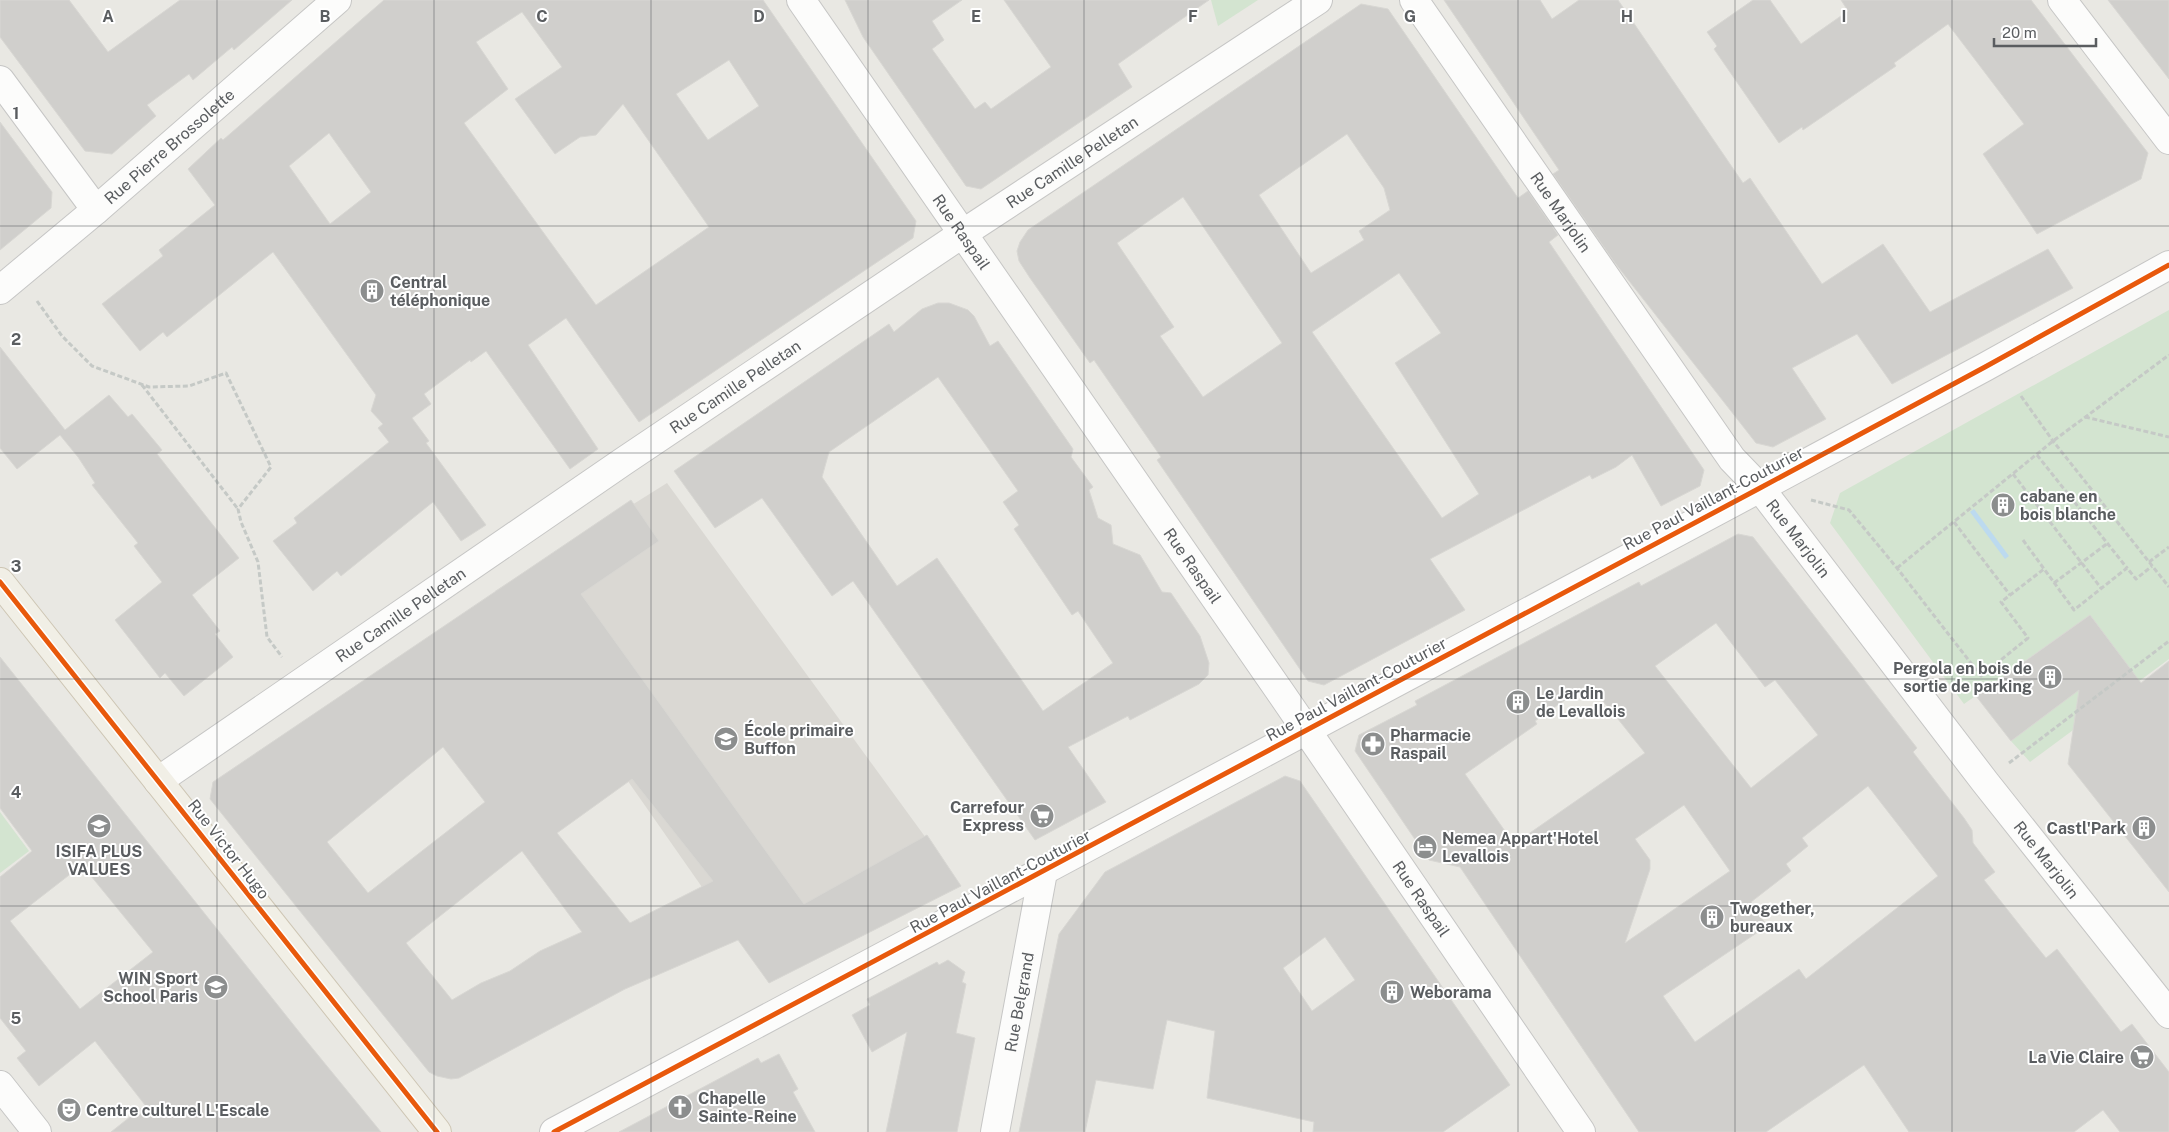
<svg xmlns="http://www.w3.org/2000/svg" width="2169" height="1132" viewBox="0 0 2169 1132" font-family="'Public Sans',sans-serif">
<style>
.education{fill:#dad8d3}
.green{fill:#d3e4d0}
.water{fill:#bcdaef}
.building{fill:#d0cfcc;stroke:#d8d7d3;fill-rule:evenodd}
.lines{fill:none;stroke-linecap:round;stroke-linejoin:round}
.minor-casing{stroke:#c6c6c5;stroke-width:30}
.major-casing{stroke:#cec6b4;stroke-width:30}
.path{stroke:#c5c9c6;stroke-width:3;stroke-dasharray:5 2.5;stroke-linecap:butt}
.minor{stroke:#fcfcfb;stroke-width:28}
.major{stroke:#f1efe6;stroke-width:28}
.cycleway-casing{stroke:#fff;stroke-width:8}
.cycleway{stroke:#e8590c;stroke-width:5}
.grid{fill:none;stroke:#5a5d60;stroke-width:1;stroke-opacity:0.55}
.labels{text-anchor:middle;stroke-width:4;stroke-linejoin:round;paint-order:stroke}
.street-label{font-size:16px;fill:#5a5d60;stroke:#fff}
.poi-label{font-size:16px;font-weight:bold;fill:#5a5d60;stroke:#fff;text-anchor:start}
.grid-label{font-size:16px;text-anchor:middle;font-weight:bold;fill:#5a5d60;stroke:#fff;stroke-width:4;stroke-linejoin:round;paint-order:stroke}
</style>
<rect width="100%" height="100%" fill="#e9e8e3"/>
<!-- education -->
<path class="education" d="M667,483l294,403 -192,97 -274,-392z"/>
<!-- green -->
<g class="green">
<path d="M1211,0h47l-40,26z"/>
<path d="M2169,310v349l-139,103 -19,-21 110,-84 -31,-42 -126,89 -134,-181 10,-30z"/>
<path d="M0,812l29,39 -29,22z"/>
</g>
<!-- water -->
<path class="water" d="M1974,509l35,47 -4,3 -35,-47z"/>
<!-- building -->
<g class="building">
<path d="M0,0h69l39,52 72,-52h112l-58,50 -2,-3 -39,33 -4,-6 -42,31 9,11 -44,38 -27,-3 -85,-114z"/>
<path d="M384,0h379l153,221 -3,17 -274,184 -73,-104 -38,27 70,104 -28,20 -84,-118 -15,11 -1,-2 -46,34 7,10 -19,14 17,23 -3,2 60,82 -25,16 -28,-39 -92,74 -4,-5 -24,20 -40,-50 24,-18 -3,-5 95,-76 -11,-14 5,-4 -12,-13 5,-16 -103,-143 -106,85 -4,-5 -23,19 -38,-47 61,-48 -4,-6 56,-45 -27,-36 33,-31 2,2zM522,12l40,55 -47,32 40,55 25,-17 16,-2 27,-31 86,123 -113,78 -132,-182 44,-34 -32,-47zM729,60l30,46 -51,34 -32,-46zM329,133l42,59 -41,32 -41,-58z"/>
<path d="M845,0h117l-30,21 12,19 -12,9 43,60 10,-7 6,7 60,-42 -47,-67h205l-91,64 14,23 -151,102 -15,-3 -103,-149z"/>
<path d="M1444,0h96l12,19 27,-19h39l125,183 7,-5 72,106 61,-40 47,68 118,-63 25,39 -181,96 -35,-50 -65,34 34,51 -53,28 -17,-4 -141,-180 -62,-89 6,-4z"/>
<path d="M1753,0h17l31,44 47,-33 -7,-11h190l117,153 -7,26 -104,55 -54,-80 41,-30 -76,-100 -54,39 2,3 -93,64 -1,-3 -23,16 -65,-94 3,-3 -10,-14z"/>
<path d="M2108,0h61v79z"/>
<path d="M1361,4l27,5 130,189 10,-7 30,44 -9,7 155,228 -4,16 -39,20 -29,-51 -16,12 -24,12 -2,-4 -160,84 35,51 -141,75 -16,-4 -151,-221 4,-3 -67,-97 -4,3 -60,-85 -11,-17 -2,-10 3,-9 8,-12zM1347,134l37,54 6,22 -31,21 5,9 -53,33 -52,-78zM1183,197l99,146 -79,54 -43,-61 14,-9 -57,-84zM1399,273l42,60 -46,30 84,131 -37,24 -130,-186z"/>
<path d="M0,122l52,70 -1,16 -51,42z"/>
<path d="M938,303h11l19,7 6,6 16,30 8,-5 75,108 -2,8 22,30 -4,3 9,28 13,7 2,19 27,11 22,37 9,1 29,43 9,27 -1,12 -9,9 -69,36 -2,-4 -60,31 38,55 -71,38 -182,-259 -21,15 -70,-98 -47,30 -41,-57 215,-147 5,8 28,-23zM938,377l80,114 -15,11 16,23 -5,4 58,86 6,-4 35,52 -70,48 -106,-153 -40,28 -75,-109 7,-25z"/>
<path d="M0,347l65,83 44,-35 19,22 4,-3 30,36 -5,4 82,104 -47,37 28,36 -5,3 18,23 -49,39 -19,-23 -5,5 -45,-58 47,-38 -28,-36 4,-3 -46,-58 3,-2 -17,-26 -18,-22 -43,34 -17,-21z"/>
<path d="M631,500l28,41 -78,53 223,310 123,-69 34,51 -192,97 -31,-43 -113,49 -166,89 -8,1 -14,-3 -8,-4 -219,-273 3,-17zM443,747l42,55 -117,91 -41,-51zM632,779l81,102 -83,42 -73,-90zM522,851l60,81 -42,19 -30,20 -29,12 -29,17 -46,-57z"/>
<path d="M1738,534l15,3 164,211 -4,4 51,66 8,12 1,13 22,29 -11,8 45,57 17,21 11,-9 64,83 11,-8 37,48v60h-49l-17,-22 -29,22h-165l-45,-67 -98,67h-127l-179,-265 -31,-7 -74,-109 4,-16 58,-30 -2,-4 224,-119 2,4zM1716,623l49,64 10,-7 43,55 -67,53 -96,-122zM1588,684l26,30 31,39 -131,91 -49,-70 72,-50 -2,-3zM1868,786l70,90 -132,103 -7,-10 -104,73 -32,-46 104,-70 -16,-24 40,-31 -5,-7 22,-18 -6,-8zM1684,805l46,66 -105,72 25,-74v-9l-15,-21z"/>
<path d="M2090,615l51,68 28,-22v231l-101,-128 11,-74 -68,51 -35,-45z"/>
<path d="M0,657l304,381 77,94h-270l34,-27 -50,-64 -56,45 -22,-28 9,-7 -26,-33v-141l32,-26 -32,-43zM82,865l71,87 -73,57 -70,-88z"/>
<path d="M1285,776l15,5 210,304 -67,47h-130l1,-10 -107,-24 8,-67 -48,-11 -14,69 -57,-9 -11,52h-66l40,-198 46,-62zM1325,937l30,43 -43,31 -29,-43z"/>
<path d="M948,960l17,12 -3,10 4,2 -10,49 19,5 -18,94h-71l21,-100 -35,20 -20,-37 18,-10 -3,-6 70,-37 2,3z"/>
<path d="M779,1054l19,35 -5,3 22,40h-196l139,-74 3,5z"/>
</g>
<g class="lines">
<defs>
<g id="minor">
<path id="s1" d="M801,0l482,696 298,436"/>
<path id="s2" d="M1414,0l318,459 28,29 225,294 184,232"/>
<path d="M2062,0l107,140"/>
<path d="M0,80l96,130"/>
<path id="s3" d="M0,290l96,-80 241,-210"/>
<path id="s4" d="M158,781l466,-320 338,-227 356,-234"/>
<path d="M0,1085l37,47"/>
<path d="M554,1132l1206,-644 225,-121 184,-102"/>
<path id="s5" d="M995,1132l48,-260"/>
</g>
<path id="major" d="M0,582l437,550"/>
</defs>
<!-- minor casing -->
<use href="#minor" class="minor-casing"/>
<!-- major casing -->
<use href="#major" class="major-casing"/>
<!-- path -->
<g class="path">
<path d="M37,301l25,35 30,30 57,21 40,-1 37,-13 45,94 -33,42 3,13 17,40 9,75 15,20"/>
<path d="M142,385l96,124"/>
<path d="M2021,396l32,45 116,146"/>
<path d="M2085,417l84,20"/>
<path d="M2037,455l90,113"/>
<path d="M2013,474l88,114"/>
<path d="M1811,500l38,10 48,58 84,108 47,-38 -27,-36 43,-33"/>
<path d="M1954,522l56,73"/>
<path d="M2023,540l51,70 53,-42 9,11 16,-13"/>
<path d="M2149,562l20,-15"/>
<path d="M1897,568l156,-127 116,-86"/>
<path d="M2054,583l54,-40"/>
<path d="M2009,763l160,-122"/>
</g>
<!-- minor -->
<use href="#minor" class="minor"/>
<!-- major -->
<use href="#major" class="major"/>
<defs>
<g id="cycleway">
<path d="M0,582l437,550"/>
<path d="M554,1132l1206,-644 225,-121 184,-102"/>
</g>
</defs>
<!-- cycleway casing -->
<use href="#cycleway" class="cycleway-casing"/>
<!-- cycleway -->
<use href="#cycleway" class="cycleway"/>
</g>
<!-- grid -->
<path class="grid" d="M217,0v1132M434,0v1132M651,0v1132M868,0v1132M1084,0v1132M1301,0v1132M1518,0v1132M1735,0v1132M1952,0v1132M0,226h2169M0,453h2169M0,679h2169M0,906h2169"/>
<!-- icons -->
<defs>
<symbol id="building-disc" viewBox="-11 -11 22 22"><circle r="9.5" fill="#8c8e8e" stroke="#fff"/><path d="M-4-6H4V6H1V3H-1V6H-4ZM-2.5-4.3h1.7v1.8h-1.7ZM.8-4.3h1.7v1.8H.8ZM-2.5-1h1.7V.8h-1.7ZM.8-1h1.7V.8H.8Z" fill="#fff"/></symbol>
<symbol id="school-disc" viewBox="-11 -11 22 22"><circle r="9.5" fill="#8c8e8e" stroke="#fff"/><path d="M0-5L7-2L0 1L-7-2ZM-4 1L0 2.5L4 1V4Q0 6-4 4Z" fill="#fff"/></symbol>
<symbol id="pharmacy-disc" viewBox="-11 -11 22 22"><circle r="9.5" fill="#8c8e8e" stroke="#fff"/><path d="M-2-6h4v4h4v4h-4v4h-4v-4h-4v-4h4Z" fill="#fff"/></symbol>
<symbol id="supermarket-disc" viewBox="-11 -11 22 22"><circle r="9.5" fill="#8c8e8e" stroke="#fff"/><path d="M-6-5.5h2.5l.6 2H6L4.5 2H-2.5L-4.4-4H-6ZM-1.5 3.2a1.3 1.3 0 1 0 .1 0ZM3 3.2a1.3 1.3 0 1 0 .1 0Z" fill="#fff"/></symbol>
<symbol id="university-disc" viewBox="-11 -11 22 22"><circle r="9.5" fill="#8c8e8e" stroke="#fff"/><path d="M0-5L7-2L0 1L-7-2ZM-4 1L0 2.5L4 1V4Q0 6-4 4Z" fill="#fff"/></symbol>
<symbol id="hotel-disc" viewBox="-11 -11 22 22"><circle r="9.5" fill="#8c8e8e" stroke="#fff"/><path d="M-6-4.5h1.5V1H6V5H4.5V3h-9V5H-6ZM-4 0a1.8 1.8 0 1 1 3.6 0ZM.5 0V-2.5h3Q6-2.5 6 0Z" fill="#fff"/></symbol>
<symbol id="church-disc" viewBox="-11 -11 22 22"><circle r="9.5" fill="#8c8e8e" stroke="#fff"/><path d="M-1.2-6h2.4v3.5h3.3v2.4h-3.3V6h-2.4V-.1h-3.3v-2.4h3.3Z" fill="#fff"/></symbol>
<symbol id="theatre-disc" viewBox="-11 -11 22 22"><circle r="9.5" fill="#8c8e8e" stroke="#fff"/><path d="M-5-5.5Q0-4 5-5.5V0Q5 5 0 6Q-5 5-5 0ZM-3.3-2.5H-1v1.5H-3.3ZM1-2.5H3.3v1.5H1ZM-2.8 1Q0 5.5 2.8 1Z" fill="#fff"/></symbol>
</defs>
<g fill-rule="evenodd">
<use href="#building-disc" x="358" y="277" width="28" height="28"/>
<use href="#building-disc" x="1989" y="491" width="28" height="28"/>
<use href="#building-disc" x="2036" y="663" width="28" height="28"/>
<use href="#building-disc" x="1504" y="688" width="28" height="28"/>
<use href="#school-disc" x="712" y="725" width="28" height="28"/>
<use href="#pharmacy-disc" x="1359" y="730" width="28" height="28"/>
<use href="#supermarket-disc" x="1028" y="802" width="28" height="28"/>
<use href="#university-disc" x="85" y="812" width="28" height="28"/>
<use href="#building-disc" x="2130" y="814" width="28" height="28"/>
<use href="#hotel-disc" x="1411" y="833" width="28" height="28"/>
<use href="#building-disc" x="1698" y="903" width="28" height="28"/>
<use href="#university-disc" x="202" y="973" width="28" height="28"/>
<use href="#building-disc" x="1378" y="978" width="28" height="28"/>
<use href="#supermarket-disc" x="2128" y="1043" width="28" height="28"/>
<use href="#church-disc" x="666" y="1093" width="28" height="28"/>
<use href="#theatre-disc" x="55" y="1096" width="28" height="28"/>
</g>
<g class="labels">
<!-- street labels -->
<g class="street-label">
<text dy="6" stroke="none"><textPath href="#s3" startOffset="222">Rue Pierre Brossolette</textPath></text>
<text dy="6" stroke="none"><textPath href="#s4" startOffset="1104">Rue Camille Pelletan</textPath></text>
<text dy="6" stroke="none"><textPath href="#s2" startOffset="258">Rue Marjolin</textPath></text>
<text dy="6" stroke="none"><textPath href="#s1" startOffset="282">Rue Raspail</textPath></text>
<text dy="6" stroke="none"><textPath href="#s4" startOffset="699">Rue Camille Pelletan</textPath></text>
<text transform="translate(1713 498) rotate(-28)" y="6">Rue Paul Vaillant-Couturier</text>
<text dy="6" stroke="none"><textPath href="#s2" startOffset="662">Rue Marjolin</textPath></text>
<text dy="6" stroke="none"><textPath href="#s1" startOffset="688">Rue Raspail</textPath></text>
<text dy="6" stroke="none"><textPath href="#s4" startOffset="294">Rue Camille Pelletan</textPath></text>
<text transform="translate(1356 689) rotate(-28)" y="6">Rue Paul Vaillant-Couturier</text>
<text transform="translate(229 849) rotate(52)" y="6">Rue Victor Hugo</text>
<text dy="6" stroke="none"><textPath href="#s2" startOffset="1068">Rue Marjolin</textPath></text>
<text transform="translate(1000 881) rotate(-28)" y="6">Rue Paul Vaillant-Couturier</text>
<text dy="6" stroke="none"><textPath href="#s1" startOffset="1092">Rue Raspail</textPath></text>
<text dy="6" stroke="none"><textPath href="#s5" startOffset="132">Rue Belgrand</textPath></text>
</g>
<!-- poi labels -->
<g class="poi-label">
<text x="390" y="288">Central<tspan x="390" dy="18">téléphonique</tspan></text>
<text x="2020" y="502">cabane en<tspan x="2020" dy="18">bois blanche</tspan></text>
<text x="2032" y="674" text-anchor="end">Pergola en bois de<tspan x="2032" dy="18">sortie de parking</tspan></text>
<text x="1536" y="699">Le Jardin<tspan x="1536" dy="18">de Levallois</tspan></text>
<text x="744" y="736">École primaire<tspan x="744" dy="18">Buffon</tspan></text>
<text x="1390" y="741">Pharmacie<tspan x="1390" dy="18">Raspail</tspan></text>
<text x="1024" y="813" text-anchor="end">Carrefour<tspan x="1024" dy="18">Express</tspan></text>
<text x="2126" y="834" text-anchor="end">Castl'Park</text>
<text x="1442" y="844">Nemea Appart'Hotel<tspan x="1442" dy="18">Levallois</tspan></text>
<text x="99" y="857" text-anchor="middle">ISIFA PLUS<tspan x="99" dy="18">VALUES</tspan></text>
<text x="1730" y="914">Twogether,<tspan x="1730" dy="18">bureaux</tspan></text>
<text x="198" y="984" text-anchor="end">WIN Sport<tspan x="198" dy="18">School Paris</tspan></text>
<text x="1410" y="998">Weborama</text>
<text x="2124" y="1063" text-anchor="end">La Vie Claire</text>
<text x="698" y="1104">Chapelle<tspan x="698" dy="18">Sainte-Reine</tspan></text>
<text x="86" y="1116">Centre culturel L'Escale</text>
</g>
</g>
<g class="grid-label">
<text x="108" y="22">A</text>
<text x="325" y="22">B</text>
<text x="542" y="22">C</text>
<text x="759" y="22">D</text>
<text x="976" y="22">E</text>
<text x="1193" y="22">F</text>
<text x="1410" y="22">G</text>
<text x="1627" y="22">H</text>
<text x="1844" y="22">I</text>
<text x="16" y="119">1</text>
<text x="16" y="345">2</text>
<text x="16" y="572">3</text>
<text x="16" y="798">4</text>
<text x="16" y="1024">5</text>
</g>
<!-- scale -->
<path d="M1994 38v8h102v-8" fill="none" stroke="#5a5d60" stroke-width="2.5"/>
<text x="2002" y="38" font-size="15" fill="#5a5d60" stroke="#ffffff" stroke-width="4" paint-order="stroke">20 m</text>
</svg>
